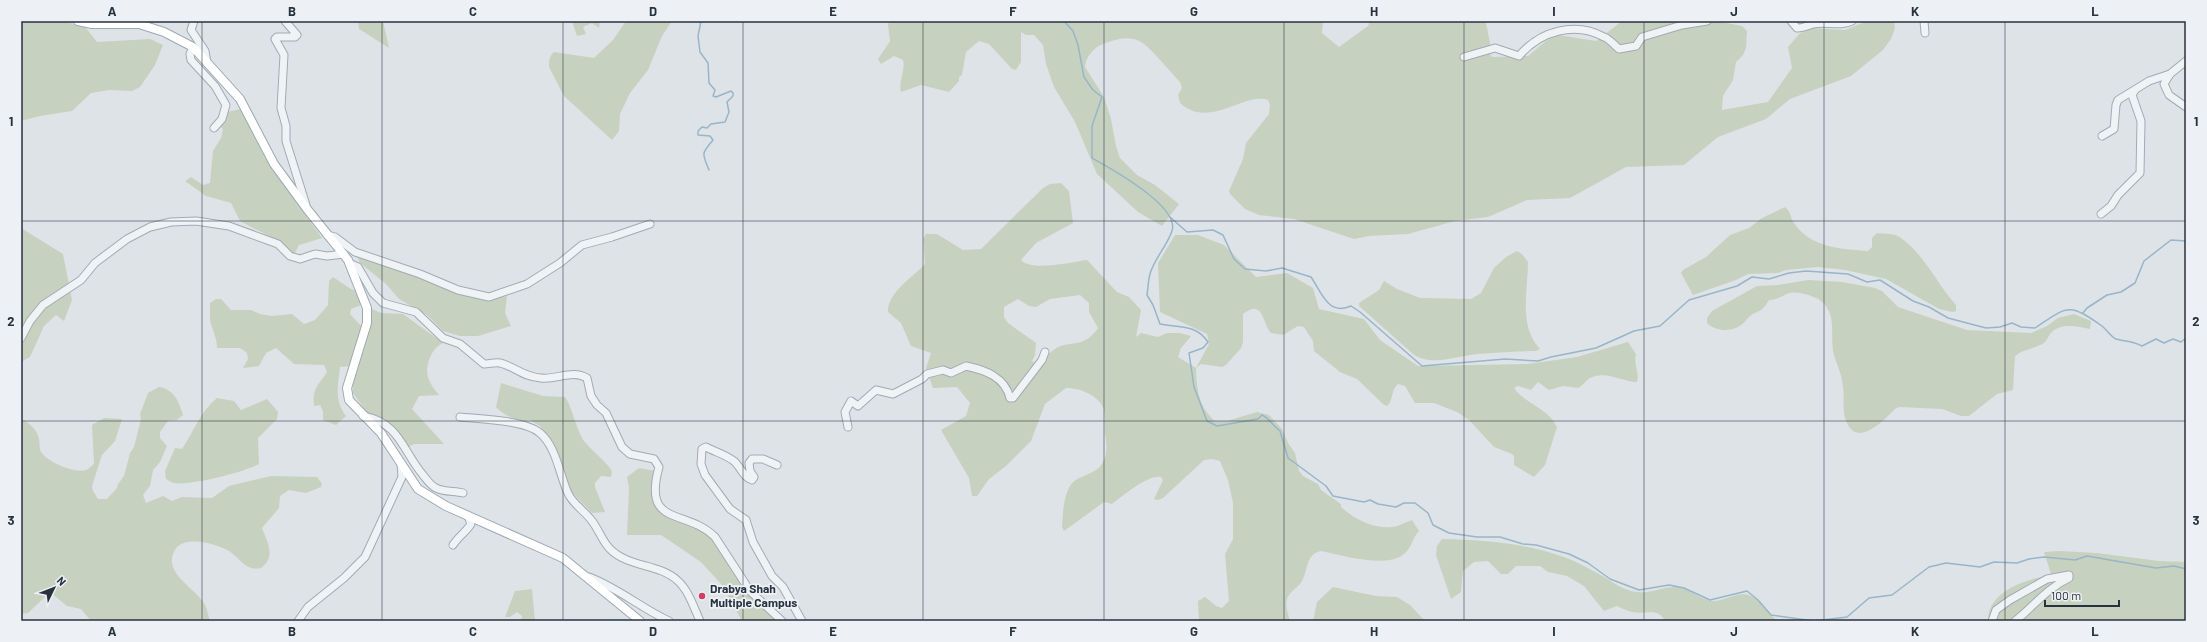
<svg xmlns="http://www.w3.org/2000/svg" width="2207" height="642" viewBox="0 0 2207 642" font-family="Barlow,sans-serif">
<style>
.green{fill:#c6d2bf;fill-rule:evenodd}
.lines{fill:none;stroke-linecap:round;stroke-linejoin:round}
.stream{stroke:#98b5c9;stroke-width:1.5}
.minor-casing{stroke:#a3aab2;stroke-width:9}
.major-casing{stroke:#9da9b3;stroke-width:10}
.minor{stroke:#f0f3f6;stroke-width:7}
.major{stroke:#fff;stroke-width:8}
.grid{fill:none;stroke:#27323f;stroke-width:1;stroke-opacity:0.55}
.poi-dot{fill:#d03f66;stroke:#edf1f5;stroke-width:1.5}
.labels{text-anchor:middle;stroke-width:3.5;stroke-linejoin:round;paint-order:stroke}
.poi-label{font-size:12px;font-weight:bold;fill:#27323f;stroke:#edf1f5;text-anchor:start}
.neatline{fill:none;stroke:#27323f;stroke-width:1.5}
.grid-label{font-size:13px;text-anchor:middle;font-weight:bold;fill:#27323f}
</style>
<rect width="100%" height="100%" fill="#dee3e8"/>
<!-- green -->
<g class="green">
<path d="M21,21h43l22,7 11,14 53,-3 13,6 -8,20 -15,22 -8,4 -23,-1 -18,3 -19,18 -32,5 -19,5z"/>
<path d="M358,21h25l6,27 -30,-19z"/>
<path d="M572,21h28l-1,7 -7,-5 -9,4 3,7 -9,2z"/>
<path d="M626,21h46l-10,15 -14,34 -18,23 -10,21 -1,17 -7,9 -48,-44 -15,-29c0,-7 0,-10 5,-15l40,6 19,-18z"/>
<path d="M889,21h434l-1,12 17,14 29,-21 2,-5h117l-2,2h1l4,20 -2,8 4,6 36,-1 19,-16 11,-5 38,6 26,-20h94l26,5 5,5 -1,17 -3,7 -7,7 -3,18 -10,16 -1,14 46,-8 24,-34 -4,-21 12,-14 13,-5 32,2 22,-9h27l1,7 -4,11 -8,11 -32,26 -61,23 -24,20 -48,18 -34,28 -58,2 -56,31 -43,2 -39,17 -33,4 -47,13 -39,2 -15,3 -60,-20 -35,-4 -14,-6 -15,-15 -1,-3 14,-32 3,-16 23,-29 1,-9 -2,-5c-25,-8 -58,30 -88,3l-2,-8 4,-7 -2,-6c-9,-9 -31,-37 -41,-41 -11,-6 -26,-1 -36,3 -9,3 -18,14 -18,23l19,30 7,22 5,27 4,12 17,17 18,10 24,19 -17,22 -24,-14 -41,-38 -22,-52 -21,-35 -8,-23 -3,-19 -9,-10h-8l-5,-3v30l-5,8 -4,-1 -23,-25 -10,-3 -13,11 -4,23 -3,2v4l-10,11 -28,-7 -20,7c-3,-11 5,-22 2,-32l-9,-4 -13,8 -3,-5 12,-18 -2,-16z"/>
<path d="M241,109c17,37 40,68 64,101l-1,3 18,25 -23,7 -5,10 -14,-13 -40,-21 -9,-18 -25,-7 -21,-15 6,-4 12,8 7,-2 3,-32 8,-13 2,-9 -3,-3 7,-14z"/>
<path d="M1061,183l8,8 4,32 -37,20 -15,17c11,12 50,2 66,0l30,32 12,5 12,13 -5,27 5,-4 17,4 9,-4h13l11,3 -10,12 -3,9 18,11 13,-24 -2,-10 -47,-22 -2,-49 17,-28h23l26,10 32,32 31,-4 26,15 6,21 45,10 16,21 38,26 109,-2 50,-7 51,-15 8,12c-3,12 4,17 1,28 -15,0 -31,-12 -47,-4 -5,3 -7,8 -12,10l-15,-2 -14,4 -11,-8 -7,8 -13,-4 -4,2c11,16 34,20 43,39l-12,38 -11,12 -20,-12v-9l-2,-2 -18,-7 -25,-27 -12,-8 -23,-9h-19l-10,-17 -7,-2c-8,7 -4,16 -11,22l-4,-2 -26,-25 -17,-7 -26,-21 -1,-10 -9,-14 -6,-1 -15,9 -12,-2c-9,-11 -8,-35 -28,-19v28l-2,6 -15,17 -4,2 -21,-3 -5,4c1,22 2,38 19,53h12l30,-9 12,3 13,14 6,14 7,10 4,18 4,5 15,8 3,6 20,14v3c13,12 33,22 50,20 7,0 15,-5 21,-7l7,11c-7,7 -7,17 -15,23 -18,15 -62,1 -83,-3 -15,3 -13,18 -18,28 -3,8 -13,11 -16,20 -2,7 1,15 3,22h-91l-1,-20 7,-4 11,9 6,2 7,-7 -4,-47 8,-15v-36l-5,-23 -8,-19 -8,-2 -8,1 -41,38 -5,2 -4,-1 9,-19 -2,-3c-14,-2 -38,19 -49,27l-8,-2 -40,29 -2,-4c1,-13 1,-29 8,-41 8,-12 24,-10 32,-22 6,-9 5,-20 3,-30 -1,-8 1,-21 -2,-27 -7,-13 -24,-19 -37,-19l-21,16 -14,37 -25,25 -17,13 -12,17h-5l-3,-18 -28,-48 25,-14 4,-13 -13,-16 -24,1 -7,-20 5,-15 -20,-7 -10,-23 -13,-11c-1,-19 25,-35 37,-48l-2,-25 3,-5h11l26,16 18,-1 62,-61 7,-4zM1080,295l9,8v9l9,16c-15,22 -28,11 -43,21 -8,5 -10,13 -19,15l-4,-3 3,-6 1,-12 -28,-20 -4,-6v-10l14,-8 11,7 7,1 14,-8z"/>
<path d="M1785,207c6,5 5,10 9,16 17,25 47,26 74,28l4,-4v-9l5,-5c8,1 18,0 24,5 23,16 36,46 55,67v6l-3,1 -14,-3 -53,-30 -41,-9 -27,-3 -32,3 -8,3 -30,1 -12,6 -43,15 -12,-22 2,-3 23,-13 24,-22 19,-7 13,-10z"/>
<path d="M21,228l42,26 9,46 -8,21 -8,-6 -12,11 -14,31 -9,5z"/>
<path d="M1517,251l5,3 6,8c0,29 -10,63 12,87l-4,2c-20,0 -40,2 -59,3 -20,2 -46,13 -64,0l-54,-48v-3l20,-13 5,-9 13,8 23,9 51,1 10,-6 13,-25 12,-11z"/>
<path d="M357,256l40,11 60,26 29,6 21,-3 -2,17 6,13 -33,10h-18l-17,-5 -16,-16 -28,-16 -13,-15 -26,-21z"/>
<path d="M333,277l18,12 6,2 4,14 -10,4 -1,5 13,14 -13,38 -10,1c-2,18 -6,34 6,49l-10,9 -13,-5v-9l-3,-6 -6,1c-2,-18 4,-20 13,-34l-3,-7 -30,-1 -18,-16 -10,5 -7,13 -16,2 5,-9 -1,-6 -7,-5h-23c0,-11 -5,-18 -7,-28 0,-6 0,-12 0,-17l6,-4h5l10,11h20l9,4 11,2 21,-2 12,10 11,-4 13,-15 1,-24z"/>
<path d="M1808,280l34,2 33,6 7,3 16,16 69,23 64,3 16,-7 11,-8 16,-4 17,7 -1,8c-12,-2 -29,-7 -39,4 -3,3 -4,8 -7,10 -10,6 -20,6 -29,13l-2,34 -16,4 -28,22h-8l-19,-7 -43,-2 -4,2c-10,10 -37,39 -48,14 -6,-12 -2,-24 -4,-36 -1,-12 -6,-22 -9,-32 -5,-20 5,-43 -16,-56 -7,-4 -21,-8 -29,-6 -7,3 -12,7 -20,7 -8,13 -8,9 -19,16 -3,2 -5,7 -9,9 -10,8 -26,6 -34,-2v-5l5,-7 45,-25 21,-1z"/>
<path d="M370,308l11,5 22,1 40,29c-13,6 -20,26 -13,39 2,5 6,9 9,13l-20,1 -7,13 32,35h-30l-6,3 -14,-20 -27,-14 -14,-20v-12l19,-68z"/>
<path d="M501,383l42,13 22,1c6,7 11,32 19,44 9,11 20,18 28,30l-1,6 -10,-1 -6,7v4l10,25 -13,1 -24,-25 -27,-61 -11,-7c-13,2 -25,-4 -34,-13z"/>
<path d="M159,387c15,2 20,15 24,28l-6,5 -9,1 -8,11v6l7,8 -7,16 -7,8 -3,16 -7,9 3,8 17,-7 9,5 10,-4 30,1 17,-12 42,-10 46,1 5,7 -1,3 -15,6 -17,-3 -9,6 -1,12 -17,20c6,15 14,29 -1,40 -15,4 -21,-10 -32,-17 -13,-7 -40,-15 -52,-4 -18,24 16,39 27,56 3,5 4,12 6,18h-119l-10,-12 -14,-3 -17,-14 -22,21 -7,1v-195c8,3 17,12 18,20 1,4 0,9 2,13 5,9 34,22 45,18 3,-1 5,-4 8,-6l-2,-39 12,-7 18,1 -7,22 -13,14 -10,31 1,5 5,8h9l10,-11 1,-4 6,-8 6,-23 4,-6 7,-28 -1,-5 8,-21z"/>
<path d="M217,398l17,3 7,9 26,-11 11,13 -1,7 -19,19 1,26c-14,8 -69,22 -85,19 -2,0 -6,-3 -8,-4l-1,-8 10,-23 7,1c12,-18 18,-37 35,-51z"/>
<path d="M639,468l16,3c-2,10 -6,20 0,30 6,8 42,24 52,32 7,5 9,12 14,19 14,26 33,54 58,69h-37l-20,-36 -21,-23 -40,-27h-34l2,-47 -2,-11z"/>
<path d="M1442,539c41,1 83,4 122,18 11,4 22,10 33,16 12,6 26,18 40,19 13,2 27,-6 39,-5 12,1 20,9 31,13 14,5 30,-11 44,-4 11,5 18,17 26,25h-112c-7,-14 -20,-6 -33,-9 -5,-1 -10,-4 -15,-6l-13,5 -20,-25 -17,-10 -19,-4 -8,-6h-24l-8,8h-7l-13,-13 -14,1 -11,9 -2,21 -10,7 -15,-44 1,-9z"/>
<path d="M2059,551l38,2 62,8 27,1v59h-198c0,-25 25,-36 45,-42 6,-2 13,-2 18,-5l-7,-22z"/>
<path d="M1333,587l43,9 21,1 13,8 14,15 5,1h-116l4,-19z"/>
<path d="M532,589l3,32h-14l1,-5 -5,-4 -7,5h-5l10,-26z"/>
</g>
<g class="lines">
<!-- stream -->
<g class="stream">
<path d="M701,21l-3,15 2,16 8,11 1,20 6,7 -2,6 3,1 15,-6 2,2v3l-6,6 2,10 -4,10 -14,2 -4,4 -5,-1 -4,4v4l12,1 3,4c-12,14 -11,13 -4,30"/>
<path d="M1064,21l9,10 5,14 6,32 9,13 9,7 -10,29v32c18,10 88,48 80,73 -5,15 -18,28 -22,43 -2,7 -2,15 -3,21l6,10 7,19c20,4 36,0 48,18l-5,6 -14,5 5,34 13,34 10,5 41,-7 4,-4c8,4 11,11 18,16l8,27 38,28 7,10 31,6 6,-2 8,4 18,3 8,-4h11l13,10 5,12 16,8 28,4h23l23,7 13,1 33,9 19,9 22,16 29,11 30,-5 15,3 26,12 37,-9 11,9 13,15 43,6"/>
<path d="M1170,217l17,15 26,-2 10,5 11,24 11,10 21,2 16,-3 29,9c11,16 17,39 40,29l9,6 62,54 83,-7 33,2 13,-4 45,-9 38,-17 26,-5 29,-26 48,-14 15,-9 17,2 20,-6 17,-2 42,3 19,8 13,-2 33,21 16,6 19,11 38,10 14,-1 12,-4 9,4 14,1c33,-22 33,-26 67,-2 5,4 9,11 14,13 9,3 15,1 26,7l14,-7 8,4 9,-4 8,3 5,-4"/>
<path d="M2083,313l4,-5 20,-13 14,-3 14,-9 9,-22 27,-21 15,1"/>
<path d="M1814,621l33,-4 22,-19 23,-3 37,-28 17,-4 34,4 14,-5 23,1 12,-4 15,-2 31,3 12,-4 69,12 18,-2 12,3"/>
</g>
<defs>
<g id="minor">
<path d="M194,21l-3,9 14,21 2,12"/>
<path d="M285,21l12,14 -2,2h-18l-2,2 9,16 -3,53 5,18v15l20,64"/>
<path d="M1791,21l6,7c6,0 10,-2 16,-4 13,-3 27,3 39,-3"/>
<path d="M1924,21l1,12"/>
<path d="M193,47l-3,7 1,6 24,26 11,19 -4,14 -8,9"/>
<path d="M1464,57l31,-9 24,8c21,-25 56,-35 85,-19 6,2 10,8 15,12l17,-3 6,-9 40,-12 25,-4"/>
<path d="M2186,61l-16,13 -6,10 5,11 17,12"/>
<path d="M2102,136l12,-7 2,-24 2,-5 31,-19 21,-7"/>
<path d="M2101,214l10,-8 7,-11 22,-22 1,-52 -9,-26 3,-5"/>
<path d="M327,235l8,2 20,15 65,22 38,16 31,7 38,-13 33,-21 22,-18 30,-8 38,-13"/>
<path d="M351,264l7,3 15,26 10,10 33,9 27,26 17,6 24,20c5,0 11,-2 16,-1 14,3 23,14 41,15 16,2 31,-9 46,0l4,18 6,9 9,8 16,34 8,7 24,5 5,8c-17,61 27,41 56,70l35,54 32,30"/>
<path d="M21,338l9,-17 13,-16 38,-25 14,-17 32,-24 23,-12 21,-5 25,-1 33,5 49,18 12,12 10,3 15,-5 12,2 17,-2"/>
<path d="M363,416c37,7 39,34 60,59 4,5 8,11 13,13 7,4 19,3 27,5"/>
<path d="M460,417c20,2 65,3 80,16 16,14 19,39 27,58 4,12 18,20 25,30 7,9 10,20 18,28 19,19 49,14 68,32 11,10 16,27 22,40"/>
<path d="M848,427l-3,-15 6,-11 7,5 18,-16 17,4 29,-15 5,-5 16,-4 8,3 15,-7c19,4 39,11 44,32h3l29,-38 3,-8"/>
<path d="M777,465l-14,-6h-11l-3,4 1,8 4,6 -2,3c-8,-2 -11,-12 -17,-18 -8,-7 -20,-10 -29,-15l-4,2 -1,15 4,11 25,34 16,11 7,22 19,34 11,11 19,34"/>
<path d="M453,545c5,-8 12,-12 18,-21l-3,-8"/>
<path d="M589,577c29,11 52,31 80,44"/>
<path d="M298,621l10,-14 36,-29 21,-21 37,-80 -1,-14"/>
<path d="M1992,621l4,-11 14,-10 37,-21 22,-4v3c-22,10 -36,29 -54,43"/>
</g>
<path id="major" d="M78,21l14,3h47l25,8 29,15 47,52 34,65 33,45 41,51 19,48v15l-20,65 2,12 32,33 37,56 28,17 117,52 77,63"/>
</defs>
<!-- minor casing -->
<use href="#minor" class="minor-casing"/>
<!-- major casing -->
<use href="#major" class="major-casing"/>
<!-- minor -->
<use href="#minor" class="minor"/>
<!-- major -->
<use href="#major" class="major"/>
</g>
<!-- grid -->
<path class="grid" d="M202,21v600M382,21v600M563,21v600M743,21v600M923,21v600M1104,21v600M1284,21v600M1464,21v600M1644,21v600M1824,21v600M2005,21v600M21,221h2165M21,421h2165"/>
<!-- markers -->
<circle class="poi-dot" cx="702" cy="596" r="4"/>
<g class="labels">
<!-- poi labels -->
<g class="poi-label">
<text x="710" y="593">Drabya Shah<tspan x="710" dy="14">Multiple Campus</tspan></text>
</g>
</g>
<!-- border -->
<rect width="2207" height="642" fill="none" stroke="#edf1f5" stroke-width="44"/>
<!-- north arrow -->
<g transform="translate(54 588) rotate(47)" stroke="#edf1f5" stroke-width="3" paint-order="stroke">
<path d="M0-3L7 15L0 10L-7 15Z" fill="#27323f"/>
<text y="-6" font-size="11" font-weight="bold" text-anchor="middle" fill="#27323f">N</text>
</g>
<!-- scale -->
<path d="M2045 600v6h74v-6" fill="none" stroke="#27323f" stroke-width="2"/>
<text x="2051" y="600" font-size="12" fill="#27323f" stroke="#edf1f5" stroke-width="3" paint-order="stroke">100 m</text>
<rect x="22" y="22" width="2163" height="598" class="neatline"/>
<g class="grid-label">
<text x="112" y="16">A</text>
<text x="292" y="16">B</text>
<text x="473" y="16">C</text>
<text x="653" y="16">D</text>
<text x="833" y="16">E</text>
<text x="1013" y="16">F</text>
<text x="1194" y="16">G</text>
<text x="1374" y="16">H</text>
<text x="1554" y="16">I</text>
<text x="1734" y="16">J</text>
<text x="1915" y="16">K</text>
<text x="2095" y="16">L</text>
<text x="11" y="126">1</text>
<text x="2196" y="126">1</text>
<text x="11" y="326">2</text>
<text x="2196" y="326">2</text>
<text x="11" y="525">3</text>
<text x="2196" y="525">3</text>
<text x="112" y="636">A</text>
<text x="292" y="636">B</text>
<text x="473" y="636">C</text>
<text x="653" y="636">D</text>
<text x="833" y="636">E</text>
<text x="1013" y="636">F</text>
<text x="1194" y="636">G</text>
<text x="1374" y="636">H</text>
<text x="1554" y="636">I</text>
<text x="1734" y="636">J</text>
<text x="1915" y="636">K</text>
<text x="2095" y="636">L</text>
</g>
</svg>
